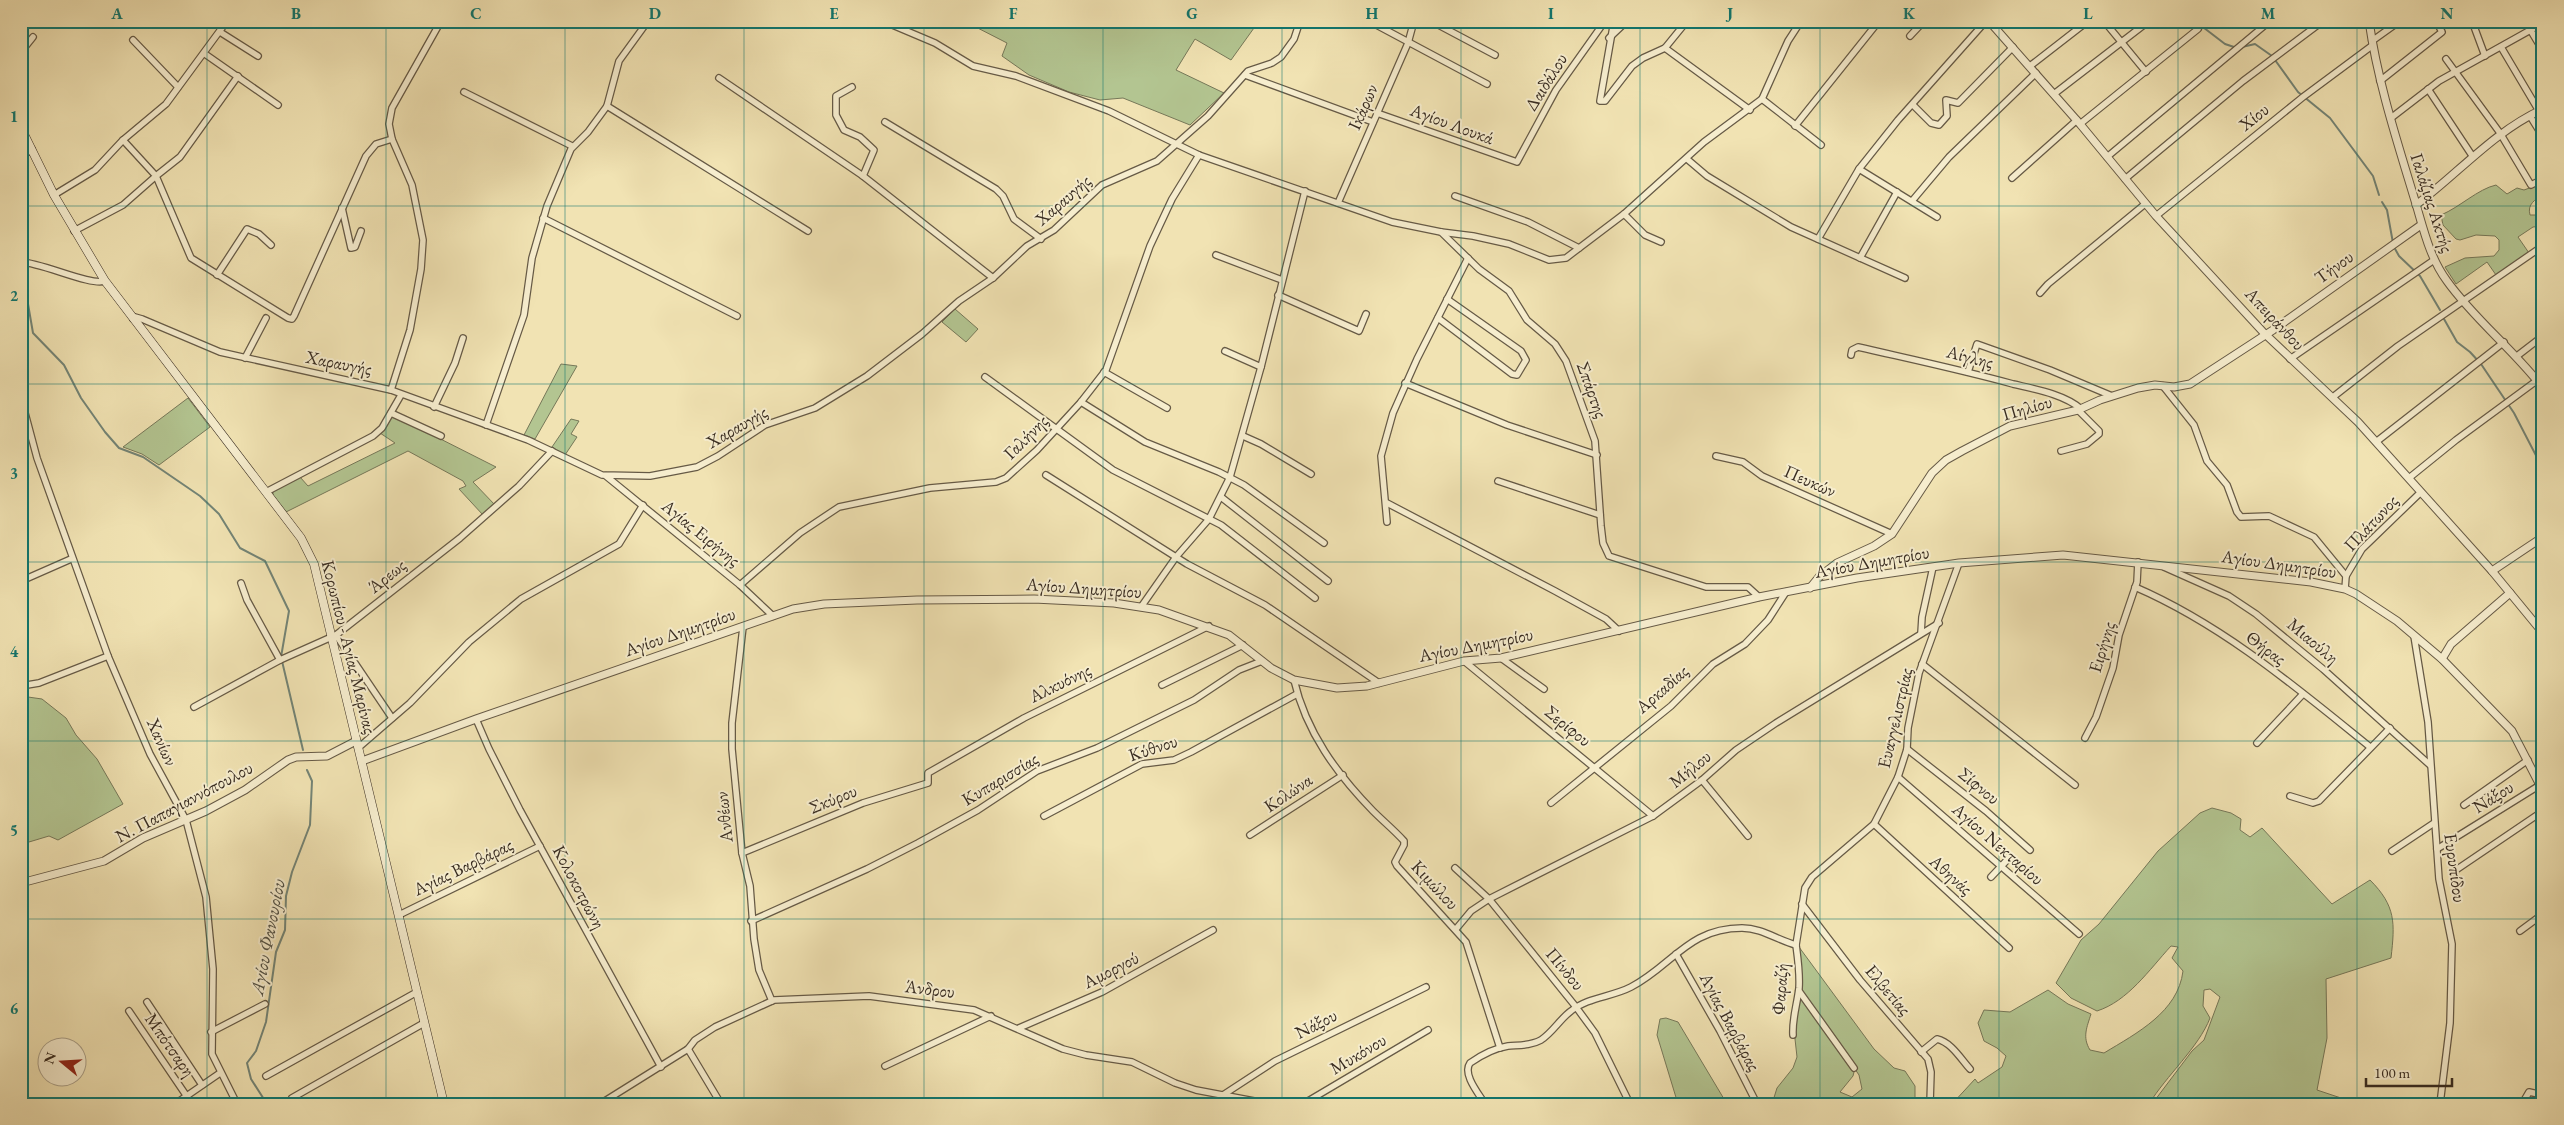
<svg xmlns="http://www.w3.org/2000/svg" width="2564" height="1125" viewBox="0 0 2564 1125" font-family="'EB Garamond',serif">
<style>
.green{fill:#b3c591;stroke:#767859}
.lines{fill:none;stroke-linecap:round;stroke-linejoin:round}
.stream{stroke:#738476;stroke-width:2}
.minor-casing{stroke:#665a46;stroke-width:8}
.tertiary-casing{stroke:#665a46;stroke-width:9}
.secondary-casing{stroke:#382c21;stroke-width:9}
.minor{stroke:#f6edce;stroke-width:5.5}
.tertiary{stroke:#f6edce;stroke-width:7}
.secondary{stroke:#f6edce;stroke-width:8}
.grid{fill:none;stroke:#0f766e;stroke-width:1;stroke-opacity:0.55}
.labels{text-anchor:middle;stroke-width:4;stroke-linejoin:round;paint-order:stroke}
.street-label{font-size:18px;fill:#382c21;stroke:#f6edce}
.water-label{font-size:19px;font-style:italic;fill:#515044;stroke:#f6edce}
.neatline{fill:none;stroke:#0f766e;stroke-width:2}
.grid-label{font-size:16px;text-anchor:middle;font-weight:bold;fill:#0f766e}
</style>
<rect width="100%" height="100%" fill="#f1e3b3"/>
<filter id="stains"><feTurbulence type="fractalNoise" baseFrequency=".004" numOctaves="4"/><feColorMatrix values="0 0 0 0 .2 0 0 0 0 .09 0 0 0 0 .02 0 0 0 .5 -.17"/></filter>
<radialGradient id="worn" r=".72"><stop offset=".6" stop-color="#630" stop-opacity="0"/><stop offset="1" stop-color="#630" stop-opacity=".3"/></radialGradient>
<!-- green -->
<g class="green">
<path d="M964,21h295l-28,39 -36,-21 -19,31 48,23 -34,32 -67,-27 -23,2 -31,-8 -40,-17 -27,-19 5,-13z"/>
<path d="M2543,183v11c-8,6 -16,10 -13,21h13v11l-10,1 -15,10 11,16 -33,22 -9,-13 -31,22 -11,-17 20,-9 29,-2 5,-6v-10l-4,-4 -19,-1 -16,5 -4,-1 -13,-14 -2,-10c19,-8 37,-26 55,-30l11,9 10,-6 7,2z"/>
<path d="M955,309l23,20 -12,13 -24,-20z"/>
<path d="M561,364l16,2 -42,73 -11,-4z"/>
<path d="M188,398l22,29 -51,38 -17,-11 -19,-7z"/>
<path d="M393,415l103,52 -23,15 22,23 -12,10 -24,-26 7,-3 -3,-5 -55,-30 -122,61 -13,-17v-5l27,-13 8,9 87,-43 -15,-10z"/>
<path d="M571,419l8,2 -8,13 6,3 -12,18 -13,-8z"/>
<path d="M21,696l21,3 24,19 10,17 21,24 26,45 -65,36 -9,-4 -20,6 -8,-12z"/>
<path d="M2212,808l19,5 10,6 -1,11 10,7 12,-9 70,76 38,-24c26,26 25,43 21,78l-65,21 1,59 -10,52 42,14h-207l40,-53 12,-11 16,-43 -10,-8 -6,1 -1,16 7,12c-11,29 -44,58 -61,86h-197l23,-25 3,4 24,-16 4,-11 -9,-8 -13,-7 -6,-18 6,-13 26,2 38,-22 20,14 23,10c-4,13 -9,23 -1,36l14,3c33,-20 74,-41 79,-82l-11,-13 6,-11 -7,-1c-22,24 -43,55 -74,65l-26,-13 -15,-15 25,-43 18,-16 59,-73 42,-38z"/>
<path d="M1799,947l75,102 20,19 11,3 10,15v18h-143l5,-16 16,-20 4,-11 -3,-27 5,-37 36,48 19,31 -1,4 -13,16 12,5 10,-8 -3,-14 -58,-85z"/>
<path d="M1666,1018l12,4 49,82h-49l-21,-69 3,-16z"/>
</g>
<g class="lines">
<!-- stream -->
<g class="stream">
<path d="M2195,21l30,23 9,3"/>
<path d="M2242,47l13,-3 17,12"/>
<path d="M2275,60l23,32 32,26 43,58 6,19"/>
<path d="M2382,202l5,8 6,33"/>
<path d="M21,242l7,15"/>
<path d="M2394,247l5,9 21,20 20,34"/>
<path d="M27,266l1,38 5,29 31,32 17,33 24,34 14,16 24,9 57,39 19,18 21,34 25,13 24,50 -8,46"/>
<path d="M2444,319l13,23 13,10 11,12 33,49 29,56"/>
<path d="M282,661l21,89"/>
<path d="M267,1104l-16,-25 -4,-16 9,-12 10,-29 10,-70 9,-22 1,-34 6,-24 18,-47 2,-44 -5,-11"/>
</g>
<defs>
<g id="minor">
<path d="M883,21l52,22 38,23 43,10 93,35 90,44 193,67 49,10 38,37 30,22 18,29 28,24 11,17 29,80 6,85 2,17 6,13 97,31h42l11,10"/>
<path d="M1369,21l118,63"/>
<path d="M1431,21l64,34"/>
<path d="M1614,21l-14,80h5l27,-35 11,-8 22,-10 22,-27"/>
<path d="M2104,21l42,51"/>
<path d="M2472,21l13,35"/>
<path d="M2525,21l18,30"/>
<path d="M179,23l1,-2"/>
<path d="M220,32l38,24"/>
<path d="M1910,36l14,-15"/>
<path d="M1609,38l18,-17"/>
<path d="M133,40l45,47"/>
<path d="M2372,41l28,-20"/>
<path d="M2501,47l38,64"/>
<path d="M1665,48l85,62"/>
<path d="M21,52l12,-15"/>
<path d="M205,54l73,51"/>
<path d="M2446,59l54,74 31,52 12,-6"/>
<path d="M2030,66l58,-45"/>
<path d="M1245,75l128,47"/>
<path d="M238,76l-58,81 -24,19 35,82 97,60 4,1 2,-3 72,-160 10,-12 16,-5"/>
<path d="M719,78l144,98 130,102"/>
<path d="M2380,81l62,-49 -6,-11"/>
<path d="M852,87l-16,9v19l8,15 16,7 14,13 -11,26"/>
<path d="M2428,89l45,68"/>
<path d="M464,92l108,54"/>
<path d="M2054,94l95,-73"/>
<path d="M1762,99l59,46"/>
<path d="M1913,105l18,18 8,2 8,-9 -1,-16 12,3 2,-2 53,-54"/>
<path d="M607,106l201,125"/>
<path d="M1377,113l140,49 39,-72 49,-69"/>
<path d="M2530,116l13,21"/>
<path d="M2391,118l48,-37 104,-58"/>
<path d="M885,122l111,67 7,7 11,23 27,20"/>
<path d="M2080,124l118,-95"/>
<path d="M1795,126l84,-105"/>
<path d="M21,157l11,-8"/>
<path d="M2107,157l163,-136"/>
<path d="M1687,159l20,17 84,51 114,51"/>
<path d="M1859,169l78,48"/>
<path d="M2012,178l65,-58"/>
<path d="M2125,179l118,-98 80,-60"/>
<path d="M54,195l41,-25 28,-30 43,-36 61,-83"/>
<path d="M1455,196l73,26 51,26"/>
<path d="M1912,201l37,-44 87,-84"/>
<path d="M1338,203l70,-160 6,-22"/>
<path d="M342,208l9,40 4,-1 6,-16"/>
<path d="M1624,214l21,21 16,7"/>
<path d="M2156,216l147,-119 70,-52"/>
<path d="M543,218l194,98"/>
<path d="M74,231l49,-26 33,-29 -33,-36"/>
<path d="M1441,232l32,4 36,8 40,16 17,-2 58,-44 80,-72 58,-43 26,-58 13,-20"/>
<path d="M1818,239l41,-70 39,-49 88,-99"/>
<path d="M1216,255l66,25"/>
<path d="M1860,258l37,-66"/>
<path d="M21,262c22,1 69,24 84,19"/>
<path d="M217,275l30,-46 12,5 12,11"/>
<path d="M2040,293l8,-9 97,-80"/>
<path d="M1278,295l81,36 7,-17"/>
<path d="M1438,318l74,56 5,1 9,-15 -5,-9 -74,-52"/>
<path d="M133,319l2,-2 7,2 78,33 171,38 137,50 74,35 48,1 47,-9 21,-11 47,-31 50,-17 52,-32 55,-42 37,-33 34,-23 34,-32 27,-16 48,-45 55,-24 51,-45 40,-45 24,-8 9,-6 13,-18 6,-18"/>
<path d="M1225,351l36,16"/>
<path d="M1851,355l1,-5 6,-3c52,12 104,23 155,37 21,5 51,10 68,25"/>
<path d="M2517,356l26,-20"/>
<path d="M245,358l21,-40"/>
<path d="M2290,359l144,-99"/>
<path d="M1104,372l63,36"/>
<path d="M1968,372l9,-28 73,26 62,26"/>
<path d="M985,377l128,93 108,55 94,73"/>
<path d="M1405,383l102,42 90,30"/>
<path d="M2163,386l31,39 13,36 20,24 10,27 4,5 28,-1 45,21 32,39 -1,13"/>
<path d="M391,390l19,-60 11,-61 2,-29 -11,-55 -20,-46 -3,-15 3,-16 49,-87"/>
<path d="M2333,397l65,-51 139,-96"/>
<path d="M21,398l16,60 71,198 42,98 36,66 20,77 7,72 -1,85 25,50"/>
<path d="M1081,402l64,40 74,30 25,13 80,58"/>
<path d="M434,407l21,-44 8,-25"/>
<path d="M391,413l50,23"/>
<path d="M486,425l38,-110 8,-57 15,-52 24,-57 17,-17 19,-26 12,-45 29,-40"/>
<path d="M21,432l8,-2"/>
<path d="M1243,436l18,8 50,30"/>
<path d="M2376,442l128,-100"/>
<path d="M2061,451l26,-7 12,-10v-3l-21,-21"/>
<path d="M1716,456l27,6 19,14 130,58"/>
<path d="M1046,475l141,89 78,41 114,78"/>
<path d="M606,476l134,109 33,31"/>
<path d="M2409,478l47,-38 87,-64"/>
<path d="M1498,481l102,34"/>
<path d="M266,492l107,-56 9,-8 19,-33"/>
<path d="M1221,497l107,84"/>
<path d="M1387,503l168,88 51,28 13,12"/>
<path d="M1387,522l-6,-66 12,-43 24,-54 51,-101"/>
<path d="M2164,567l65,29 27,18 67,55 107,96"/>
<path d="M2346,576l16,-27 59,-57"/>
<path d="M21,581l50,-22"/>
<path d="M241,583l6,17 33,60"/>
<path d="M740,585l60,-52 39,-26 91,-19 66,-6 10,-4 31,-28 44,-48 25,-32 44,-124 22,-47 27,-44"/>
<path d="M2135,587c88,38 162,101 235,160"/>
<path d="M1141,607l35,-50 33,-38 21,-42 31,-110 44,-176"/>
<path d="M743,627l-11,96v26l10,104 8,33 4,53 5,31 13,31"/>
<path d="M1921,633l1,-16 11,-50"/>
<path d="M336,635l56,83"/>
<path d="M2414,636l14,86 11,157 13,65 -2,79 -10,81"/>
<path d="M1501,658l43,31"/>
<path d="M1464,661l189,155"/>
<path d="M1922,664l153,121"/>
<path d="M1294,680c12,52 43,94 79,131 10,10 21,19 31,30v4l-9,17 2,4 69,76 34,106"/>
<path d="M21,681l6,4 12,-2 69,-27"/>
<path d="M1162,685l81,-40"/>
<path d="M194,707l86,-47 56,-25 124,-97 59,-52 33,-35"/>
<path d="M476,719l13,30 31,61 141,257"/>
<path d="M2085,738l11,-21 17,-49 6,-33 18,-53 1,-20"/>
<path d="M2257,743l46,-49"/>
<path d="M358,748l52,-45 59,-61 52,-43 98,-55 24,-39"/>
<path d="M1907,749l79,62 44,39"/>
<path d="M1898,777l181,157"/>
<path d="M1702,780l46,56"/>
<path d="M2290,796l23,7 6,-2 71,-73"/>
<path d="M1551,803l120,-97 42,-42 32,-20 23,-24 18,-28"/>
<path d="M2464,805l64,-45"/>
<path d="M1044,816l98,-52 32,-4 17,-8 106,-58"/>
<path d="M1874,824l135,124"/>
<path d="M1250,835l93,-60"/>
<path d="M2437,849l103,-64"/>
<path d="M2392,851l42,-28"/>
<path d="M742,853l121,-50 65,-20v-10l96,-55 185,-92"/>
<path d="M1455,868l34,31 87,108 19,26 35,71"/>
<path d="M2453,872l90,-61"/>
<path d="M1991,877l18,-19"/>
<path d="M1802,904l58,76 68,79 3,13 -1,31"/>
<path d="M399,915l141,-69"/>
<path d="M751,921l116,-52 51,-26 60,-33 59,-39 60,-23 97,-48 45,-30 23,-9"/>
<path d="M1456,929l15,-18 18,-12 164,-83 49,-36 34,-30 40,-27 163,-100"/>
<path d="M2520,931l23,-17"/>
<path d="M1676,954l44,77 37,73"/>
<path d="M1799,991l55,77"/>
<path d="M147,1002l55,83"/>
<path d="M129,1011l63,93"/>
<path d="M1019,1028l83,-36 111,-62"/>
<path d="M211,1032l54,-28"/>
<path d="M1793,1035c-1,-16 4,-30 6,-47 1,-15 -1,-28 -3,-43"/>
<path d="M688,1049l33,55"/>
<path d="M1921,1052l16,-13c14,3 24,20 33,30"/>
<path d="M885,1066l106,-50"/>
<path d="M266,1076l151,-84"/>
<path d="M1223,1095l52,-34 151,-74"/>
<path d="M292,1098l132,-75"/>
<path d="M175,1104l45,-31"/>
<path d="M600,1104l88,-55 7,-9 20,-13 59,-27 95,-4 105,14 89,39 23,6 46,7 43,21 21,7 74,14"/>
<path d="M1303,1104l125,-74"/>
<path d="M1485,1104c-6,-10 -23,-30 -15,-41 10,-7 25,-15 38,-17 11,-1 22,0 33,-6 12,-8 19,-21 30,-29 17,-14 41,-14 60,-24 41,-21 57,-59 111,-59 20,0 35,12 54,17l9,-57 7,-11 62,-53 24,-47 9,-28 1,-21 11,-55 40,-110"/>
<path d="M2522,1104l7,-12 14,3"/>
</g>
<g id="tertiary">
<path d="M1989,21l91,103 76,92 108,117 94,89 134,149 51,62"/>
<path d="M2369,21c9,63 29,123 47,183 8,27 14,54 31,77 27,38 67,69 96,107"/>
<path d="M2416,205c43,-32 77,-73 127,-96"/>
<path d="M2492,571l51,-34"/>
<path d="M1810,588l9,-11 18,-14 37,-17 18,-12 40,-61 14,-13 16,-9 48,-25 68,-16 22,-10 38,-12 17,-3 19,2 16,-3 83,-54 148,-105"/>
<path d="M2442,659l9,-15 59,-51"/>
<path d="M362,761l114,-42 317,-110 31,-5 93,-4 117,-1 80,4 45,7 70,25 42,33 23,12 43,8 30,-2 97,-25 37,-3 258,-61 98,-19 102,-15 104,-8 248,27 34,7 11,5 41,27 45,38 70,72 31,60"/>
<path d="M21,883l83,-22 39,-23 63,-27 39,-21 43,-30 8,-3 31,-1 29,-15"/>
</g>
<path id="secondary" d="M21,128l33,67 51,86 196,257 13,26 130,540"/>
</defs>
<!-- minor casing -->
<use href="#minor" class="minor-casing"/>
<!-- tertiary casing -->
<use href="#tertiary" class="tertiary-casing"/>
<!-- secondary casing -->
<use href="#secondary" class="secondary-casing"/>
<!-- minor -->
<use href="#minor" class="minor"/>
<!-- tertiary -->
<use href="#tertiary" class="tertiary"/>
<!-- secondary -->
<use href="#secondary" class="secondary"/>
</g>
<!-- grid -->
<path class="grid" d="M207,21v1083M386,21v1083M565,21v1083M744,21v1083M924,21v1083M1103,21v1083M1282,21v1083M1461,21v1083M1640,21v1083M1820,21v1083M1999,21v1083M2178,21v1083M2357,21v1083M21,206h2522M21,384h2522M21,562h2522M21,741h2522M21,919h2522"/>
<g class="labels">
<!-- street labels -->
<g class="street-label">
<text transform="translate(1546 82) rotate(-58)" y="6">Δαιδάλου</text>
<text transform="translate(1363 107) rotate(-66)" y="6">Ικάρων</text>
<text transform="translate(2254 117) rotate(-39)" y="6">Χίου</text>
<text transform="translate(1452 124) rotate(20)" y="6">Αγίου Λουκά</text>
<text transform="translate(1063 200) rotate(-41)" y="6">Χαραυγής</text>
<text transform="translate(2432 203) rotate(72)" y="6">Γαλάζιας Ακτής</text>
<text transform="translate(2334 267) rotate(-36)" y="6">Τήνου</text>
<text transform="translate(2275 319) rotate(47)" y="6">Απειράνθου</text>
<text transform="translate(1970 357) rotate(14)" y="6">Αίγλης</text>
<text transform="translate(339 363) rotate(11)" y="6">Χαραυγής</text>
<text transform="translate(1592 390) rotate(70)" y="6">Σπάρτης</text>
<text transform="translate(2027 408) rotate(-16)" y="6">Πηλίου</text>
<text transform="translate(737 427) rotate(-30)" y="6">Χαραυγής</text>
<text transform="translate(1026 437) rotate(-45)" y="6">Γαλήνης</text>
<text transform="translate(1810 481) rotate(24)" y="6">Πευκών</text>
<text transform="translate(2371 523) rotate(-47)" y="6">Πλάτωνος</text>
<text transform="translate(701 533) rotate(39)" y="6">Αγίας Ειρήνης</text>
<text transform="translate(1872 562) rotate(-10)" y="6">Αγίου Δημητρίου</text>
<text transform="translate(2279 564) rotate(8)" y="6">Αγίου Δημητρίου</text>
<text transform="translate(387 576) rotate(-39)" y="6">Άρεως</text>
<text transform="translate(1084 588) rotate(4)" y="6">Αγίου Δημητρίου</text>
<text transform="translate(680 632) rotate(-19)" y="6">Αγίου Δημητρίου</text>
<text transform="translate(2313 641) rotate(40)" y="6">Μιαούλη</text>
<text transform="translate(1476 645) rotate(-11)" y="6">Αγίου Δημητρίου</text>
<text transform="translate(349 647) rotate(76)" y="6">Κορωπίου - Αγίας Μαρίνας</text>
<text transform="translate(2102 647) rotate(-73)" y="6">Ειρήνης</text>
<text transform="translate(2266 648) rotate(36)" y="6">Θήρας</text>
<text transform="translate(1060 683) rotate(-26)" y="6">Αλκυόνης</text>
<text transform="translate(1662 689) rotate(-41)" y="6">Αρκαδίας</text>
<text transform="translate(1895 718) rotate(-77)" y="6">Ευαγγελιστρίας</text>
<text transform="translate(1568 726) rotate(39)" y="6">Σερίφου</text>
<text transform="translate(162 742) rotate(66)" y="6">Χανίων</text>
<text transform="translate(1153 748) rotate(-18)" y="6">Κύθνου</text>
<text transform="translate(1690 769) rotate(-39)" y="6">Μήλου</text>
<text transform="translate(1000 779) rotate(-31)" y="6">Κυπαρισσίας</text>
<text transform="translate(1979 786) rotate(39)" y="6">Σίφνου</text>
<text transform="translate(1288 793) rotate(-34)" y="6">Κολώνα</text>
<text transform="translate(2493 797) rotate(-32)" y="6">Νάξου</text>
<text transform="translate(833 799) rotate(-22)" y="6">Σκύρου</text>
<text transform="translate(184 802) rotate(-28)" y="6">Ν. Παπαγιαννόπουλου</text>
<text transform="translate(724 817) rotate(-96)" y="6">Ανθέων</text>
<text transform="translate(1998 844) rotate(41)" y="6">Αγίου Νεκταρίου</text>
<text transform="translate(463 867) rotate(-26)" y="6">Αγίας Βαρβάρας</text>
<text transform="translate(2455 868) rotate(82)" y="6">Ευρυπίδου</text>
<text transform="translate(1951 875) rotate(42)" y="6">Αθηνάς</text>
<text transform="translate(1435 885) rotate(47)" y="6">Κιμώλου</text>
<text transform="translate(579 887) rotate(62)" y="6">Κολοκοτρώνη</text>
<text transform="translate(1565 969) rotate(50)" y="6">Πίνδου</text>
<text transform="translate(1111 970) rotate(-27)" y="6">Αμοργού</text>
<text transform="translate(930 989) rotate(7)" y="6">Άνδρου</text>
<text transform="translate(1780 989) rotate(-86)" y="6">Φαραζή</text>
<text transform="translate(1888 990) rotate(50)" y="6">Ελβετίας</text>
<text transform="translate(1730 1022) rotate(62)" y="6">Αγίας Βαρβάρας</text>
<text transform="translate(1316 1024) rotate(-27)" y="6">Νάξου</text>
<text transform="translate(170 1045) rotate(55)" y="6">Μπότσαρη</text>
<text transform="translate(1358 1054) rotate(-31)" y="6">Μυκόνου</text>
</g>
<!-- water labels -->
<g class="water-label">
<text transform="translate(267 937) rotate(-79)" y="7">Αγίου Φανουρίου</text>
</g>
</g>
<!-- margin -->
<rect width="2564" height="1125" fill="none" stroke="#f1e3b3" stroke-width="55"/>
<!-- north arrow -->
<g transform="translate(62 1062) rotate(288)"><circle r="24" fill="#f6edce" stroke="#aaa089"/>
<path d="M0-4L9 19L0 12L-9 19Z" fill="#8f2418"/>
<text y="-8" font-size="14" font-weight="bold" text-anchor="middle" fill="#382c21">N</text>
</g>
<!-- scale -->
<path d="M2366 1078v8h86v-8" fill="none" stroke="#382c21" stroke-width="2.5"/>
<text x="2374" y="1078" font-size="15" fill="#382c21" stroke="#f6edce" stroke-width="4" paint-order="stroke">100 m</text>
<rect x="28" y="28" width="2508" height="1070" class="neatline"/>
<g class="grid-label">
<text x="117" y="19">A</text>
<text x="296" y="19">B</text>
<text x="476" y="19">C</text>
<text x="655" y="19">D</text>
<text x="834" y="19">E</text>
<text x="1013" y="19">F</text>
<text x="1192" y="19">G</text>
<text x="1372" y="19">H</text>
<text x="1551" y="19">I</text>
<text x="1730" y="19">J</text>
<text x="1909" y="19">K</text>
<text x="2088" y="19">L</text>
<text x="2268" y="19">M</text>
<text x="2447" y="19">N</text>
<text x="14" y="122">1</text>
<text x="14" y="301">2</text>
<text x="14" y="479">3</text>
<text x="14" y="657">4</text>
<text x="14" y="836">5</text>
<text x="14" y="1014">6</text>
</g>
<rect width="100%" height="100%" filter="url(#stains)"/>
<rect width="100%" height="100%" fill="url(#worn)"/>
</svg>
